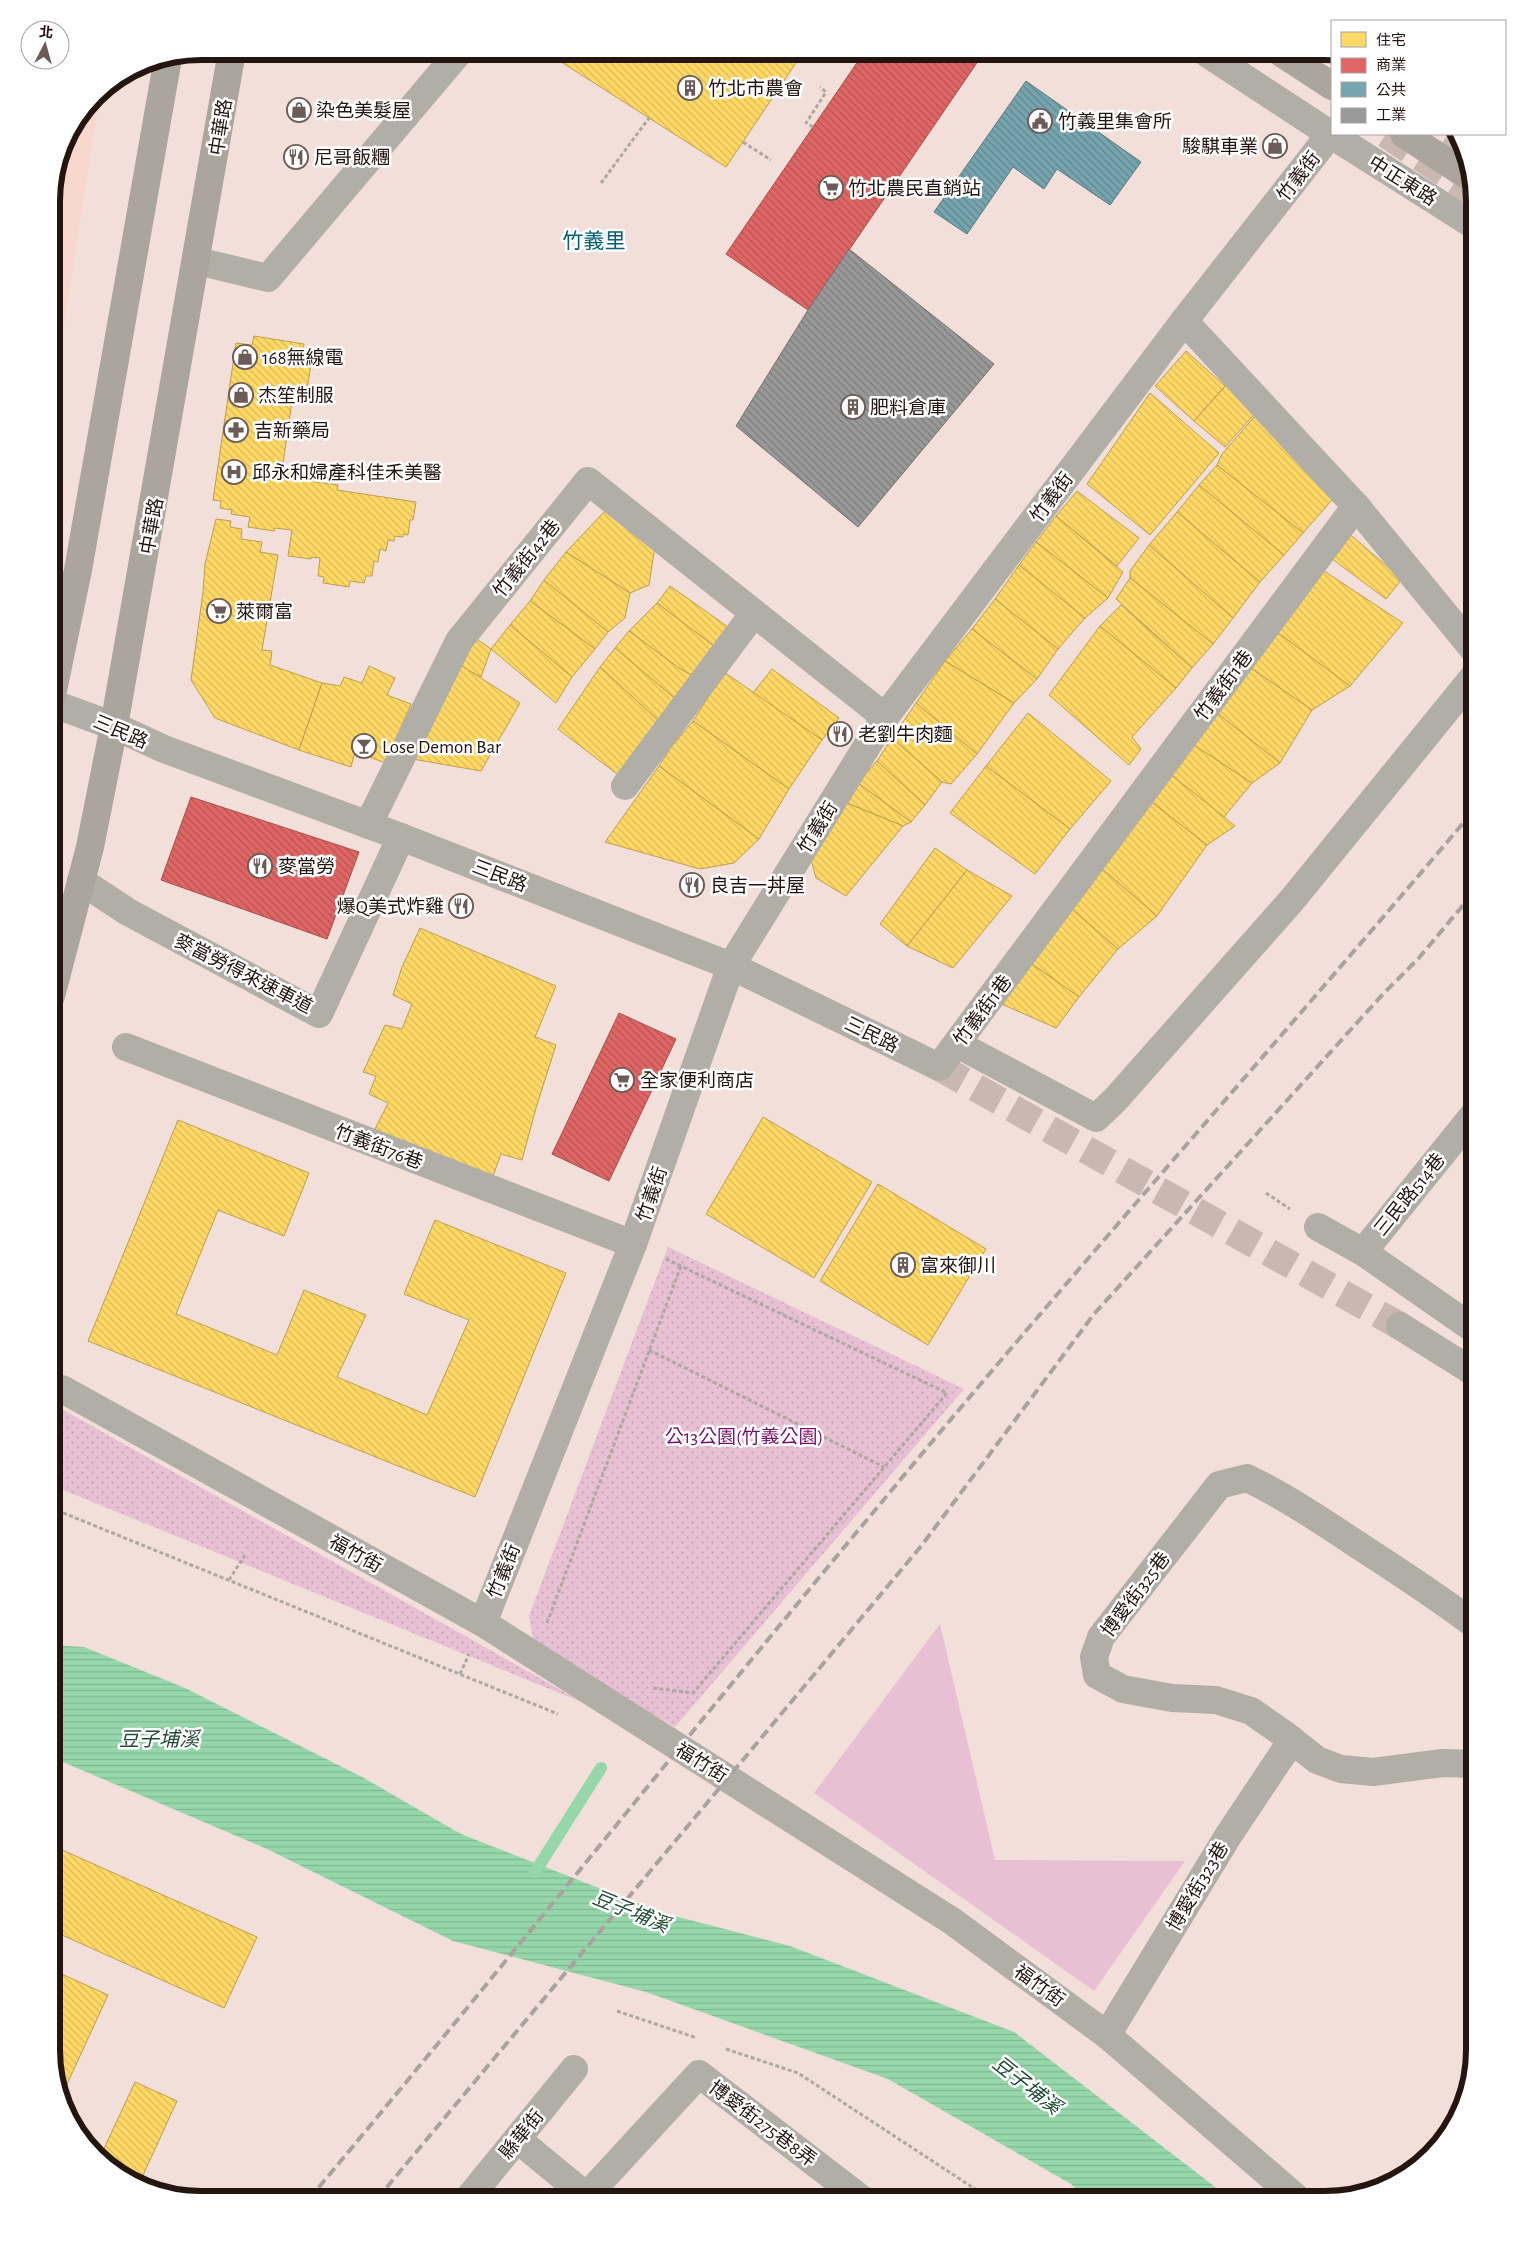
<svg xmlns="http://www.w3.org/2000/svg" width="1526" height="2251" viewBox="0 0 1526 2251" font-family="'Alegreya Sans','Noto Sans TC',sans-serif">
<style>
.built{fill:#f7d7ce}
.green{fill:#e7c0d4}
.park{fill:url(#park-dots)}
.water{fill:url(#water-rules)}
.homes{fill:url(#homes-back-hatch);stroke:#bd9e4c}
.shops{fill:url(#shops-back-hatch);stroke:#a84e4c}
.public{fill:url(#public-back-hatch);stroke:#5d7a80}
.industry{fill:url(#industry-back-hatch);stroke:#767170}
.lines{fill:none;stroke-linecap:round;stroke-linejoin:round}
.stream{stroke:#95d7ab;stroke-width:12}
.minor-tunnel{stroke:#c9b7b2;stroke-width:28;stroke-dasharray:28 14;stroke-linecap:butt}
.path{stroke:#aea7a2;stroke-width:3;stroke-dasharray:4 2.5;stroke-linecap:butt}
.minor{stroke:#b1ada7;stroke-width:28}
.major{stroke:#aca59e;stroke-width:28}
.rail{stroke:#aaa29e;stroke-width:4;stroke-dasharray:10 5;stroke-linecap:butt}
.labels{text-anchor:middle;stroke-width:5;stroke-linejoin:round;paint-order:stroke}
.poi-label{font-size:19px;fill:#241511;stroke:#fff;text-anchor:start}
.street-label{font-size:19px;fill:#241511;stroke:#fff}
.park-label{font-size:19px;fill:#771167;stroke:#fff}
.water-label{font-size:20px;font-style:italic;fill:#224d34;stroke:#fff}
.quarter-label{font-size:21px;fill:#036173;stroke:#fff}
.rim{fill:none;stroke:#241511;stroke-width:6}
</style>
<defs>
<pattern id="park-dots" width="8" height="8" patternUnits="userSpaceOnUse" patternTransform="scale(1.25)"><rect width="8" height="8" fill="#e7c0d4"/><path d="M2 2h.1M6 6h.1" fill="none" stroke="#c6a4b5" stroke-width="1.8" stroke-linecap="round"/></pattern>
<pattern id="water-rules" width="6" height="5" patternUnits="userSpaceOnUse" patternTransform="scale(1.25)"><rect width="6" height="5" fill="#95d7ab"/><path d="M0 2.5h6" fill="none" stroke="#80b892"/></pattern>
<pattern id="homes-back-hatch" width="6" height="6" patternUnits="userSpaceOnUse" patternTransform="scale(1.25)"><rect width="6" height="6" fill="#ffd966"/><path d="M-1 5l2 2M0 0l6 6M5-1l2 2" fill="none" stroke="#dab957"/></pattern>
<pattern id="shops-back-hatch" width="6" height="6" patternUnits="userSpaceOnUse" patternTransform="scale(1.25)"><rect width="6" height="6" fill="#e06666"/><path d="M-1 5l2 2M0 0l6 6M5-1l2 2" fill="none" stroke="#b55353"/></pattern>
<pattern id="public-back-hatch" width="6" height="6" patternUnits="userSpaceOnUse" patternTransform="scale(1.25)"><rect width="6" height="6" fill="#76a5af"/><path d="M-1 5l2 2M0 0l6 6M5-1l2 2" fill="none" stroke="#61858d"/></pattern>
<pattern id="industry-back-hatch" width="6" height="6" patternUnits="userSpaceOnUse" patternTransform="scale(1.25)"><rect width="6" height="6" fill="#999"/><path d="M-1 5l2 2M0 0l6 6M5-1l2 2" fill="none" stroke="#7d7c7b"/></pattern>
</defs>
<rect width="100%" height="100%" fill="#f2dfda"/>
<!-- built -->
<path class="built" d="M100,92l-48,313v-214l15,-56 28,-40z"/>
<!-- green -->
<path class="green" d="M940,1624l55,236 190,1 -91,130 -280,-198z"/>
<!-- park -->
<g class="park">
<path d="M668,1247l296,142 -289,338 -140,-79 -6,-32z"/>
<path d="M51,1403l533,300 -533,-218z"/>
</g>
<!-- water -->
<path class="water" d="M51,1645l33,2 101,41 177,89 99,57 202,79 127,33 224,86 218,168h-142l-19,-16 -183,-105 -242,-87 -193,-51 -188,-93 -214,-91z"/>
<!-- homes -->
<g class="homes">
<path d="M559,51h245l-78,116 -171,-109z"/>
<path d="M254,336l50,8 -2,13 10,1 -6,38 -13,-2 -11,76 20,3 -1,7 37,5 -1,5 79,12 -3,18h-3l-2,15 -5,-1v3l-8,-1 -1,5 -6,-1 -2,11 -6,-2 -2,13 -4,-1 -2,15h-6l-2,7 -14,-2 -1,6 -26,-4 1,-6 -6,-1 2,-18 -9,-1v2l-23,-3 4,-26 -17,-2 -1,3 -26,-4 2,-10 -19,-3 1,-4 -12,-2 1,-7 -8,-1 23,-157 16,2z"/>
<path d="M1186,351l39,35 -31,35 -39,-35z"/>
<path d="M1229,382l30,27 -34,38 -31,-26z"/>
<path d="M1150,393l69,60 -69,82 -63,-51z"/>
<path d="M1261,409l78,83 -36,41 -86,-68 5,-11z"/>
<path d="M1217,465l86,68 -19,22 -85,-70z"/>
<path d="M1199,485l85,70 -24,27 -83,-70z"/>
<path d="M1077,491l62,47 -22,28 -61,-50z"/>
<path d="M606,510l49,36 -6,39 -19,8 -64,-41z"/>
<path d="M1177,512l83,70 -27,36 -84,-73z"/>
<path d="M1056,516l67,56 -15,26 -72,-56z"/>
<path d="M216,519l15,2 -1,6 12,2 -1,10 21,3 -2,10 18,3 -16,95 10,1 -2,14 52,18 -23,67 -84,-32 -24,-38 12,-88 2,-28z"/>
<path d="M1346,531l56,48 -16,20 -59,-44z"/>
<path d="M1036,542l72,56 -23,20 -66,-53z"/>
<path d="M1149,545l84,73 -20,26 -83,-66v-7z"/>
<path d="M566,552l64,41 -5,25 -17,14 -64,-52z"/>
<path d="M1019,565l66,53 -27,31 -63,-50z"/>
<path d="M1315,565l88,58 -53,63 -80,-59z"/>
<path d="M1130,578l83,66 -21,24 -76,-69z"/>
<path d="M544,580l64,52 -13,17 -65,-48z"/>
<path d="M670,586l61,43 -17,17 -57,-43z"/>
<path d="M995,599l63,50 -21,30 -65,-50z"/>
<path d="M530,601l65,48 -23,28 -62,-52z"/>
<path d="M657,603l57,43 -17,32 -18,-10 -50,-37z"/>
<path d="M1121,605l71,63 -16,20 -76,-62z"/>
<path d="M510,625l62,52 -16,26 -65,-54z"/>
<path d="M1100,626l76,62 -44,49 9,12 -12,16 -80,-70z"/>
<path d="M1270,627l80,59 -38,24 -70,-48z"/>
<path d="M972,629l65,50 -23,24 -69,-42z"/>
<path d="M629,631l50,37 18,10 -19,23 -63,-53z"/>
<path d="M474,637l17,12 -10,28 -25,-13z"/>
<path d="M615,648l63,53 -16,23 -62,-57z"/>
<path d="M945,661l69,42 -37,51 -61,-51z"/>
<path d="M1242,662l70,48 -32,53 -73,-58z"/>
<path d="M369,666l26,12 -8,17 24,9 -21,49 4,13 -39,-14 -4,15 -52,-17 23,-67 18,3 4,-9 18,6z"/>
<path d="M462,666l58,37 -39,68 -74,-13z"/>
<path d="M600,667l62,57 -45,50 -59,-45z"/>
<path d="M772,669l67,49 -17,22 -69,-47z"/>
<path d="M724,672l98,68 -33,49 -96,-68z"/>
<path d="M916,703l61,51 -26,30 -9,-2 -50,-44z"/>
<path d="M1207,705l73,58 -28,20 -72,-47z"/>
<path d="M1028,713l83,68 -41,48 -84,-63z"/>
<path d="M693,721l96,68 -30,50 -100,-73 13,-20z"/>
<path d="M1180,736l72,47 -28,34 -65,-52z"/>
<path d="M892,738l50,44 -17,23 -48,-44z"/>
<path d="M877,761l48,44 -14,17 -53,-39z"/>
<path d="M1159,765l65,52 11,9 -28,19 -71,-55z"/>
<path d="M659,766l100,73 -25,24 -34,6 -95,-27z"/>
<path d="M986,766l84,63 -35,45 -85,-61z"/>
<path d="M858,783l53,39 -8,4 -56,-23z"/>
<path d="M1136,790l71,55 -50,71 -56,-48z"/>
<path d="M847,803l56,23 -57,70 -30,-18 -8,-30z"/>
<path d="M935,848l32,22 -60,76 -27,-22z"/>
<path d="M1101,868l56,48 -39,33 -50,-43z"/>
<path d="M967,870l45,26 -59,72 -46,-22z"/>
<path d="M1068,906l50,43 -39,48 -50,-35z"/>
<path d="M420,928l136,58 -21,51 21,8 -20,63 -14,52 -21,-6 -12,33 -120,-46 19,-38 -19,-9 7,-18 -13,-4 22,-47 17,4 10,-25 -19,-9 9,-28z"/>
<path d="M1029,962l50,35 -23,31 -59,-26z"/>
<path d="M763,1117l109,65 -58,96 -108,-64z"/>
<path d="M178,1120l131,53 -25,63 -66,-26 -42,104 101,41 27,-65 62,25 -29,62 90,38 42,-95 -65,-26 31,-74 131,53 -91,224 -387,-156z"/>
<path d="M878,1184l108,65 -58,96 -108,-64z"/>
<path d="M51,1845l206,92 -33,71 -173,-78z"/>
<path d="M55,1971l53,24 -45,98 -12,-43v-72z"/>
<path d="M135,2082l42,19 -38,83 -13,-4 -25,-25z"/>
</g>
<!-- shops -->
<g class="shops">
<path d="M865,51h120l-177,259 -82,-56z"/>
<path d="M72,128l-20,129v-66l15,-56z"/>
<path d="M191,797l168,55 -32,87 -166,-59z"/>
<path d="M619,1013l57,26 -67,142 -57,-27z"/>
</g>
<!-- public -->
<path class="public" d="M1026,81l115,81 -31,43 -53,-36 -13,20 -31,-22 -46,67 -33,-22z"/>
<!-- industry -->
<path class="industry" d="M849,249l145,115 -136,163 -122,-101 72,-116z"/>
<g class="lines">
<!-- stream -->
<path class="stream" d="M535,1872l66,-104"/>
<!-- minor-tunnel -->
<g class="minor-tunnel">
<path d="M1386,134l87,58"/>
<path d="M1448,134l11,7"/>
<path d="M939,1067l461,259"/>
</g>
<!-- path -->
<g class="path">
<path d="M813,127l-7,-4 20,-31 -6,-5"/>
<path d="M743,142l28,18"/>
<path d="M601,183l48,-65"/>
<path d="M1266,1193l24,16"/>
<path d="M649,1350l235,117"/>
<path d="M51,1508l507,206"/>
<path d="M229,1580l16,-25"/>
<path d="M547,1623l134,-357"/>
<path d="M460,1674l9,-20"/>
<path d="M653,1688l40,5 254,-300 -283,-135"/>
<path d="M617,2011l80,27"/>
<path d="M726,2049l72,24 194,127"/>
</g>
<!-- minor -->
<g class="minor">
<path d="M1205,52l125,82 145,92"/>
<path d="M197,261l71,17 192,-227"/>
<path d="M1356,506l119,145"/>
<path d="M51,703l63,23 50,23 237,88 330,129 208,101 417,-561 -172,-185"/>
<path d="M625,786l129,-173"/>
<path d="M368,825l91,-184 129,-160 297,236"/>
<path d="M81,881l47,31 191,102 82,-177"/>
<path d="M957,1044l139,74 19,-18 177,-200 183,-225"/>
<path d="M126,1047l507,197"/>
<path d="M1318,1227l45,25 112,78"/>
<path d="M1363,1252l112,-139"/>
<path d="M1400,1326l75,47"/>
<path d="M62,1389l421,234 469,298 155,114 192,165"/>
<path d="M483,1623l150,-379 98,-278 154,-249 299,-396 148,-189"/>
<path d="M1475,1764l-32,-1 -70,9 -32,-3 -24,-9 -33,-26 -33,-23 -35,-11 -44,-2 -49,-9 -26,-14 -3,-18 7,-20 118,-152 28,-7c39,19 75,43 111,67 40,26 79,51 117,80"/>
<path d="M1107,2035l121,-199 64,-96"/>
<path d="M517,2139l74,61"/>
<path d="M467,2200l107,-131"/>
<path d="M583,2200l116,-126 164,126"/>
</g>
<!-- major -->
<g class="major">
<path d="M1280,52l52,34"/>
<path d="M1404,134l64,42"/>
<path d="M51,700l27,-130 90,-512"/>
<path d="M51,996l39,-149 24,-121 118,-675"/>
</g>
<!-- rail -->
<g class="rail">
<path d="M309,2199c191,-228 376,-461 567,-690 196,-237 401,-465 599,-700"/>
<path d="M377,2199l545,-654 172,-231 289,-320 35,-35 57,-68"/>
</g>
</g>
<!-- icons -->
<defs>
<symbol id="building-ring" viewBox="-11 -11 22 22"><circle r="9.5" fill="#fff" stroke="#6c5c57" stroke-width="1.5"/><path d="M-4-6H4V6H1V3H-1V6H-4ZM-2.5-4.3h1.7v1.8h-1.7ZM.8-4.3h1.7v1.8H.8ZM-2.5-1h1.7V.8h-1.7ZM.8-1h1.7V.8H.8Z" fill="#6c5c57"/></symbol>
<symbol id="shop-ring" viewBox="-11 -11 22 22"><circle r="9.5" fill="#fff" stroke="#6c5c57" stroke-width="1.5"/><path d="M-5-2.5h2.3a2.7 3.5 0 0 1 5.4 0H5L5.5 6h-11ZM-1.5-2.5h3a1.5 2.3 0 0 0-3 0Z" fill="#6c5c57"/></symbol>
<symbol id="civic-ring" viewBox="-11 -11 22 22"><circle r="9.5" fill="#fff" stroke="#6c5c57" stroke-width="1.5"/><path d="M-.6-6.5H3V-4.5H.6V-3L4-1V1h2V6H-6V1h2V-1L-.6-3ZM-1.2 2.5V6h2.4V2.5Z" fill="#6c5c57"/></symbol>
<symbol id="restaurant-ring" viewBox="-11 -11 22 22"><circle r="9.5" fill="#fff" stroke="#6c5c57" stroke-width="1.5"/><path d="M-5-6h1v4h1v-4h1v4h1v-4h1v5L-1.5 .5V6h-2V.5L-5-1ZM5-6V6H3V1.5H1.5Q1.5-4 5-6Z" fill="#6c5c57"/></symbol>
<symbol id="supermarket-ring" viewBox="-11 -11 22 22"><circle r="9.5" fill="#fff" stroke="#6c5c57" stroke-width="1.5"/><path d="M-6-5.5h2.5l.6 2H6L4.5 2H-2.5L-4.4-4H-6ZM-1.5 3.2a1.3 1.3 0 1 0 .1 0ZM3 3.2a1.3 1.3 0 1 0 .1 0Z" fill="#6c5c57"/></symbol>
<symbol id="pharmacy-ring" viewBox="-11 -11 22 22"><circle r="9.5" fill="#fff" stroke="#6c5c57" stroke-width="1.5"/><path d="M-2-6h4v4h4v4h-4v4h-4v-4h-4v-4h4Z" fill="#6c5c57"/></symbol>
<symbol id="hospital-ring" viewBox="-11 -11 22 22"><circle r="9.5" fill="#fff" stroke="#6c5c57" stroke-width="1.5"/><path d="M-5-5h3v3.5h4V-5h3V5h-3V1.5h-4V5h-3Z" fill="#6c5c57"/></symbol>
<symbol id="bar-ring" viewBox="-11 -11 22 22"><circle r="9.5" fill="#fff" stroke="#6c5c57" stroke-width="1.5"/><path d="M-6-5H6L.8 .8V4.5H3.5V6h-7V4.5H-.8V.8Z" fill="#6c5c57"/></symbol>
</defs>
<g fill-rule="evenodd">
<use href="#building-ring" x="676" y="74" width="28" height="28"/>
<use href="#shop-ring" x="285" y="96" width="28" height="28"/>
<use href="#civic-ring" x="1026" y="107" width="28" height="28"/>
<use href="#shop-ring" x="1261" y="132" width="28" height="28"/>
<use href="#restaurant-ring" x="282" y="143" width="28" height="28"/>
<use href="#supermarket-ring" x="817" y="174" width="28" height="28"/>
<use href="#shop-ring" x="231" y="343" width="28" height="28"/>
<use href="#shop-ring" x="227" y="381" width="28" height="28"/>
<use href="#building-ring" x="839" y="393" width="28" height="28"/>
<use href="#pharmacy-ring" x="222" y="416" width="28" height="28"/>
<use href="#hospital-ring" x="220" y="458" width="28" height="28"/>
<use href="#supermarket-ring" x="205" y="597" width="28" height="28"/>
<use href="#restaurant-ring" x="826" y="720" width="28" height="28"/>
<use href="#bar-ring" x="350" y="732" width="28" height="28"/>
<use href="#restaurant-ring" x="246" y="852" width="28" height="28"/>
<use href="#restaurant-ring" x="678" y="871" width="28" height="28"/>
<use href="#restaurant-ring" x="447" y="892" width="28" height="28"/>
<use href="#supermarket-ring" x="608" y="1066" width="28" height="28"/>
<use href="#building-ring" x="889" y="1251" width="28" height="28"/>
</g>
<g class="labels">
<!-- poi labels -->
<g class="poi-label">
<text x="708" y="95">竹北市農會</text>
<text x="316" y="117">染色美髮屋</text>
<text x="1058" y="128">竹義里集會所</text>
<text x="1258" y="153" text-anchor="end">駿騏車業</text>
<text x="314" y="164">尼哥飯糰</text>
<text x="848" y="195">竹北農民直銷站</text>
<text x="262" y="364">168無線電</text>
<text x="258" y="402">杰笙制服</text>
<text x="870" y="414">肥料倉庫</text>
<text x="254" y="437">吉新藥局</text>
<text x="252" y="479">邱永和婦產科佳禾美醫</text>
<text x="236" y="618">萊爾富</text>
<text x="858" y="741">老劉牛肉麵</text>
<text x="382" y="753">Lose Demon Bar</text>
<text x="278" y="873">麥當勞</text>
<text x="710" y="892">良吉一丼屋</text>
<text x="444" y="913" text-anchor="end">爆Q美式炸雞</text>
<text x="640" y="1087">全家便利商店</text>
<text x="920" y="1272">富來御川</text>
</g>
<!-- street labels -->
<g class="street-label">
<text transform="translate(220 127) rotate(-81)" y="7">中華路</text>
<text transform="translate(1298 176) rotate(-52)" y="7">竹義街</text>
<text transform="translate(1403 180) rotate(32)" y="7">中正東路</text>
<text transform="translate(1051 497) rotate(-53)" y="7">竹義街</text>
<text transform="translate(151 526) rotate(-80)" y="7">中華路</text>
<text transform="translate(526 558) rotate(-51)" y="7">竹義街42巷</text>
<text transform="translate(1223 685) rotate(-53)" y="7">竹義街1巷</text>
<text transform="translate(121 731) rotate(23)" y="7">三民路</text>
<text transform="translate(817 827) rotate(-58)" y="7">竹義街</text>
<text transform="translate(500 875) rotate(21)" y="7">三民路</text>
<text transform="translate(244 973) rotate(27)" y="7">麥當勞得來速車道</text>
<text transform="translate(982 1010) rotate(-53)" y="7">竹義街1巷</text>
<text transform="translate(872 1034) rotate(26)" y="7">三民路</text>
<text transform="translate(379 1146) rotate(21)" y="7">竹義街76巷</text>
<text transform="translate(651 1194) rotate(-71)" y="7">竹義街</text>
<text transform="translate(1409 1194) rotate(-51)" y="7">三民路514巷</text>
<text transform="translate(356 1553) rotate(29)" y="7">福竹街</text>
<text transform="translate(503 1571) rotate(-68)" y="7">竹義街</text>
<text transform="translate(1135 1594) rotate(-53)" y="7">博愛街325巷</text>
<text transform="translate(702 1762) rotate(32)" y="7">福竹街</text>
<text transform="translate(1197 1886) rotate(-59)" y="7">博愛街323巷</text>
<text transform="translate(1040 1985) rotate(36)" y="7">福竹街</text>
<text transform="translate(763 2123) rotate(37)" y="7">博愛街275巷8弄</text>
<text transform="translate(521 2134) rotate(-51)" y="7">縣華街</text>
</g>
<!-- park labels -->
<g class="park-label">
<text x="744" y="1443">公13公園(竹義公園)</text>
</g>
<!-- water labels -->
<g class="water-label">
<text x="159" y="1746">豆子埔溪</text>
<text transform="translate(631 1911) rotate(22)" y="7">豆子埔溪</text>
<text transform="translate(1027 2085) rotate(38)" y="7">豆子埔溪</text>
</g>
<!-- quarter labels -->
<g class="quarter-label">
<text x="594" y="248">竹義里</text>
</g>
</g>
<!-- crop -->
<path d="M0 0H1526V2251H0ZM201 60H1325A141 141 0 0 1 1466 201V2050A141 141 0 0 1 1325 2191H201A141 141 0 0 1 60 2050V201A141 141 0 0 1 201 60Z" fill="#fff" fill-rule="evenodd"/>
<path class="rim" d="M201 60H1325A141 141 0 0 1 1466 201V2050A141 141 0 0 1 1325 2191H201A141 141 0 0 1 60 2050V201A141 141 0 0 1 201 60Z"/>
<!-- legend -->
<rect x="1331" y="20" width="175" height="115" fill="#ffffff" stroke="#a7a1a0"/>
<rect x="1341" y="32" width="25" height="15" fill="#ffd966" stroke="#a7a1a0"/>
<text x="1376" y="45" font-size="15" fill="#241511">住宅</text>
<rect x="1341" y="58" width="25" height="15" fill="#e06666" stroke="#a7a1a0"/>
<text x="1376" y="70" font-size="15" fill="#241511">商業</text>
<rect x="1341" y="82" width="25" height="15" fill="#76a5af" stroke="#a7a1a0"/>
<text x="1376" y="95" font-size="15" fill="#241511">公共</text>
<rect x="1341" y="108" width="25" height="15" fill="#999999" stroke="#a7a1a0"/>
<text x="1376" y="120" font-size="15" fill="#241511">工業</text>
<!-- north arrow -->
<g transform="translate(45 45) rotate(6)"><circle r="24" fill="#ffffff" stroke="#a7a1a0"/>
<path d="M0-4L9 19L0 12L-9 19Z" fill="#6c5c57"/>
<text y="-8" font-size="14" font-weight="bold" text-anchor="middle" fill="#241511">北</text>
</g>
</svg>
